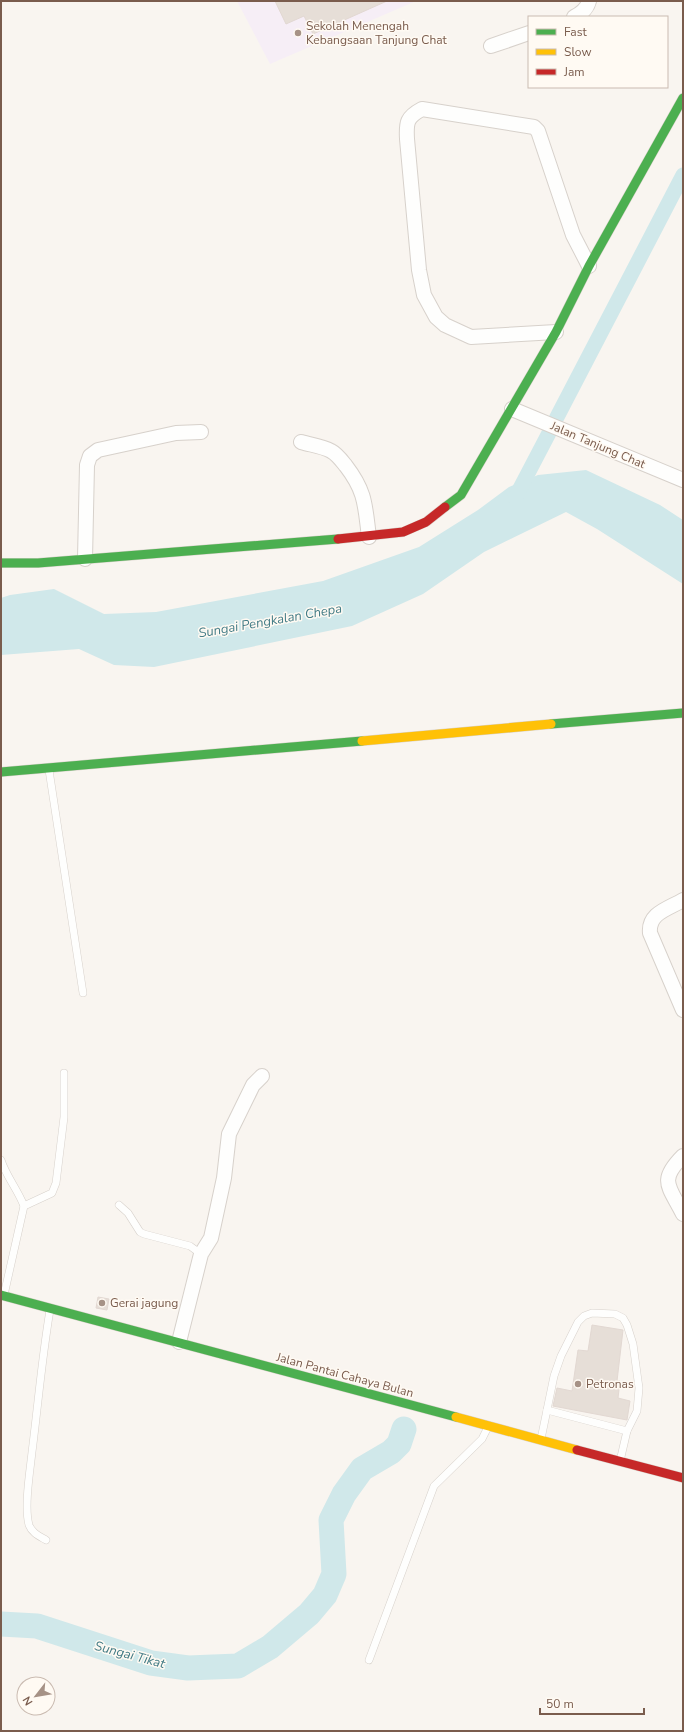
<svg xmlns="http://www.w3.org/2000/svg" width="684" height="1732" viewBox="0 0 684 1732" font-family="'Nunito Sans',sans-serif">
<style>
.education{fill:#f6eef6}
.water{fill:#d0e8ea}
.lines{fill:none;stroke-linecap:round;stroke-linejoin:round}
.canal{stroke:#d0e8ea;stroke-width:15}
.river{stroke:#d0e8ea;stroke-width:25}
.building{fill:#e6ded7;stroke:#e2d8d2}
.lane-casing{stroke:#d7d1cb;stroke-width:8}
.street-casing{stroke:#d7d1cb;stroke-width:16}
.fast-casing{stroke:#d9d2cb;stroke-width:10}
.slow-casing{stroke:#d9d2cb;stroke-width:10}
.jam-casing{stroke:#d9d2cb;stroke-width:10}
.lane{stroke:#fefefd;stroke-width:7}
.street{stroke:#fefefd;stroke-width:14}
.fast{stroke:#4caf50;stroke-width:9}
.slow{stroke:#ffc107;stroke-width:9}
.jam{stroke:#c62828;stroke-width:9}
.poi-dot{fill:#a69286;stroke:#fffaf3;stroke-width:1.5}
.labels{text-anchor:middle;stroke-width:3;stroke-linejoin:round;paint-order:stroke}
.poi-label{font-size:12px;fill:#7a5c4d;stroke:#fffaf3;text-anchor:start}
.street-label{font-size:12px;fill:#7a5c4d;stroke:#fffaf3}
.water-label{font-size:13px;font-style:italic;fill:#437c86;stroke:#fffaf3}
</style>
<rect width="100%" height="100%" fill="#f9f5f0"/>
<!-- education -->
<path class="education" d="M237,1h179l-146,63z"/>
<!-- water -->
<path class="water" d="M586,470l74,35 23,15v64l-86,-55 -31,-17 -82,40 -61,42 -71,32 -198,41 -40,-2 -35,-16 -78,6v-57l9,-3 44,-6 50,25 52,-2 167,-31 96,-34 59,-37 31,-23 29,-12z"/>
<g class="lines">
<!-- canal -->
<g class="canal">
<path d="M556,419l127,-244"/>
<path d="M515,498l34,-65"/>
</g>
<!-- river -->
<path class="river" d="M1,1624l36,2 114,37 37,5 50,-2 32,-19 39,-33 16,-19 9,-21 -3,-54 13,-26 18,-25 29,-17 8,-8 5,-15"/>
</g>
<!-- building -->
<g class="building">
<path d="M275,1h112l-74,33 -9,-18 -18,8z"/>
<path d="M98,1297l11,2 -2,11 -11,-2z"/>
<path d="M592,1325l31,5 -6,51h3l-2,17 12,3 -3,19 -74,-14 4,-18 15,3 6,-41 10,1z"/>
</g>
<g class="lines">
<defs>
<g id="lane">
<path d="M49,770l34,223"/>
<path d="M1,1160c5,16 17,30 23,46l-20,89"/>
<path d="M119,1205l9,8 12,19 4,2 46,12 11,8"/>
<path d="M24,1206l28,-13 4,-10 8,-66v-44"/>
<path d="M547,1410l80,21"/>
<path d="M541,1439l13,-63 7,-20 17,-34 6,-6 8,-3 23,1 8,4 4,7 6,19 6,44 -2,23 -10,20 -7,30"/>
<path d="M46,1540c-7,-4 -14,-7 -17,-15 -5,-18 1,-54 3,-73 6,-47 10,-95 18,-142"/>
<path d="M369,1660l65,-174 48,-47 6,-12"/>
</g>
<g id="street">
<path d="M574,17c8,-4 13,-8 15,-16"/>
<path d="M491,46l38,-13"/>
<path d="M556,332l-85,5 -26,-12 -9,-8 -12,-22 -5,-25 -12,-131c-1,-17 0,-22 15,-30l112,18 4,4 35,104 16,31"/>
<path d="M512,409l171,71"/>
<path d="M301,442c10,3 21,4 30,9 6,3 11,10 15,15 20,26 19,40 23,71"/>
<path d="M85,559l2,-94 3,-9 8,-6 78,-17 25,-1"/>
<path d="M683,900c-15,9 -35,13 -33,33l33,77"/>
<path d="M683,1156c-25,25 -14,30 0,58"/>
<path d="M179,1342l22,-88 10,-16 13,-60 5,-44 24,-49 9,-9"/>
</g>
<g id="fast">
<path d="M445,507l16,-12 95,-163 33,-66 94,-168"/>
<path d="M1,563h37l300,-24"/>
<path d="M551,724l132,-11"/>
<path d="M1,772l361,-31"/>
<path d="M1,1295l455,122"/>
</g>
<g id="slow">
<path d="M362,741l189,-17"/>
<path d="M456,1417l121,33"/>
</g>
<g id="jam">
<path d="M338,539l65,-7 23,-10 19,-15"/>
<path d="M577,1450l106,28"/>
</g>
</defs>
<!-- lane casing -->
<use href="#lane" class="lane-casing"/>
<!-- street casing -->
<use href="#street" class="street-casing"/>
<!-- fast casing -->
<use href="#fast" class="fast-casing"/>
<!-- slow casing -->
<use href="#slow" class="slow-casing"/>
<!-- jam casing -->
<use href="#jam" class="jam-casing"/>
<!-- lane -->
<use href="#lane" class="lane"/>
<!-- street -->
<use href="#street" class="street"/>
<!-- fast -->
<use href="#fast" class="fast"/>
<!-- slow -->
<use href="#slow" class="slow"/>
<!-- jam -->
<use href="#jam" class="jam"/>
</g>
<!-- markers -->
<g class="poi-dot">
<circle cx="298" cy="33" r="4"/>
<circle cx="102" cy="1303" r="4"/>
<circle cx="578" cy="1384" r="4"/>
</g>
<g class="labels">
<!-- poi labels -->
<g class="poi-label">
<text x="306" y="30">Sekolah Menengah<tspan x="306" dy="14">Kebangsaan Tanjung Chat</tspan></text>
<text x="110" y="1307">Gerai jagung</text>
<text x="586" y="1388">Petronas</text>
</g>
<!-- street labels -->
<g class="street-label">
<text transform="translate(598 445) rotate(23)" y="4">Jalan Tanjung Chat</text>
<text transform="translate(345 1375) rotate(15)" y="4">Jalan Pantai Cahaya Bulan</text>
</g>
<!-- water labels -->
<g class="water-label">
<text transform="translate(270 620) rotate(-10)" y="5">Sungai Pengkalan Chepa</text>
<text transform="translate(130 1654) rotate(15)" y="5">Sungai Tikat</text>
</g>
</g>
<!-- border -->
<rect width="684" height="1732" fill="none" stroke="#7a5c4d" stroke-width="4"/>
<!-- legend -->
<rect x="528" y="16" width="140" height="72" fill="#fffaf3" stroke="#cabbb1"/>
<rect x="536" y="29" width="20" height="6" fill="#4caf50" stroke="#cabbb1"/>
<text x="564" y="36" font-size="12" fill="#7a5c4d">Fast</text>
<rect x="536" y="49" width="20" height="6" fill="#ffc107" stroke="#cabbb1"/>
<text x="564" y="56" font-size="12" fill="#7a5c4d">Slow</text>
<rect x="536" y="69" width="20" height="6" fill="#c62828" stroke="#cabbb1"/>
<text x="564" y="76" font-size="12" fill="#7a5c4d">Jam</text>
<!-- north arrow -->
<g transform="translate(36 1696) rotate(239)"><circle r="19" fill="#fffaf3" stroke="#cabbb1"/>
<path d="M0-3L7 15L0 10L-7 15Z" fill="#a69286"/>
<text y="-6" font-size="11" font-weight="bold" text-anchor="middle" fill="#7a5c4d">N</text>
</g>
<!-- scale -->
<path d="M540 1708v6h104v-6" fill="none" stroke="#7a5c4d" stroke-width="2"/>
<text x="546" y="1708" font-size="12" fill="#7a5c4d" stroke="#fffaf3" stroke-width="3" paint-order="stroke">50 m</text>
</svg>
